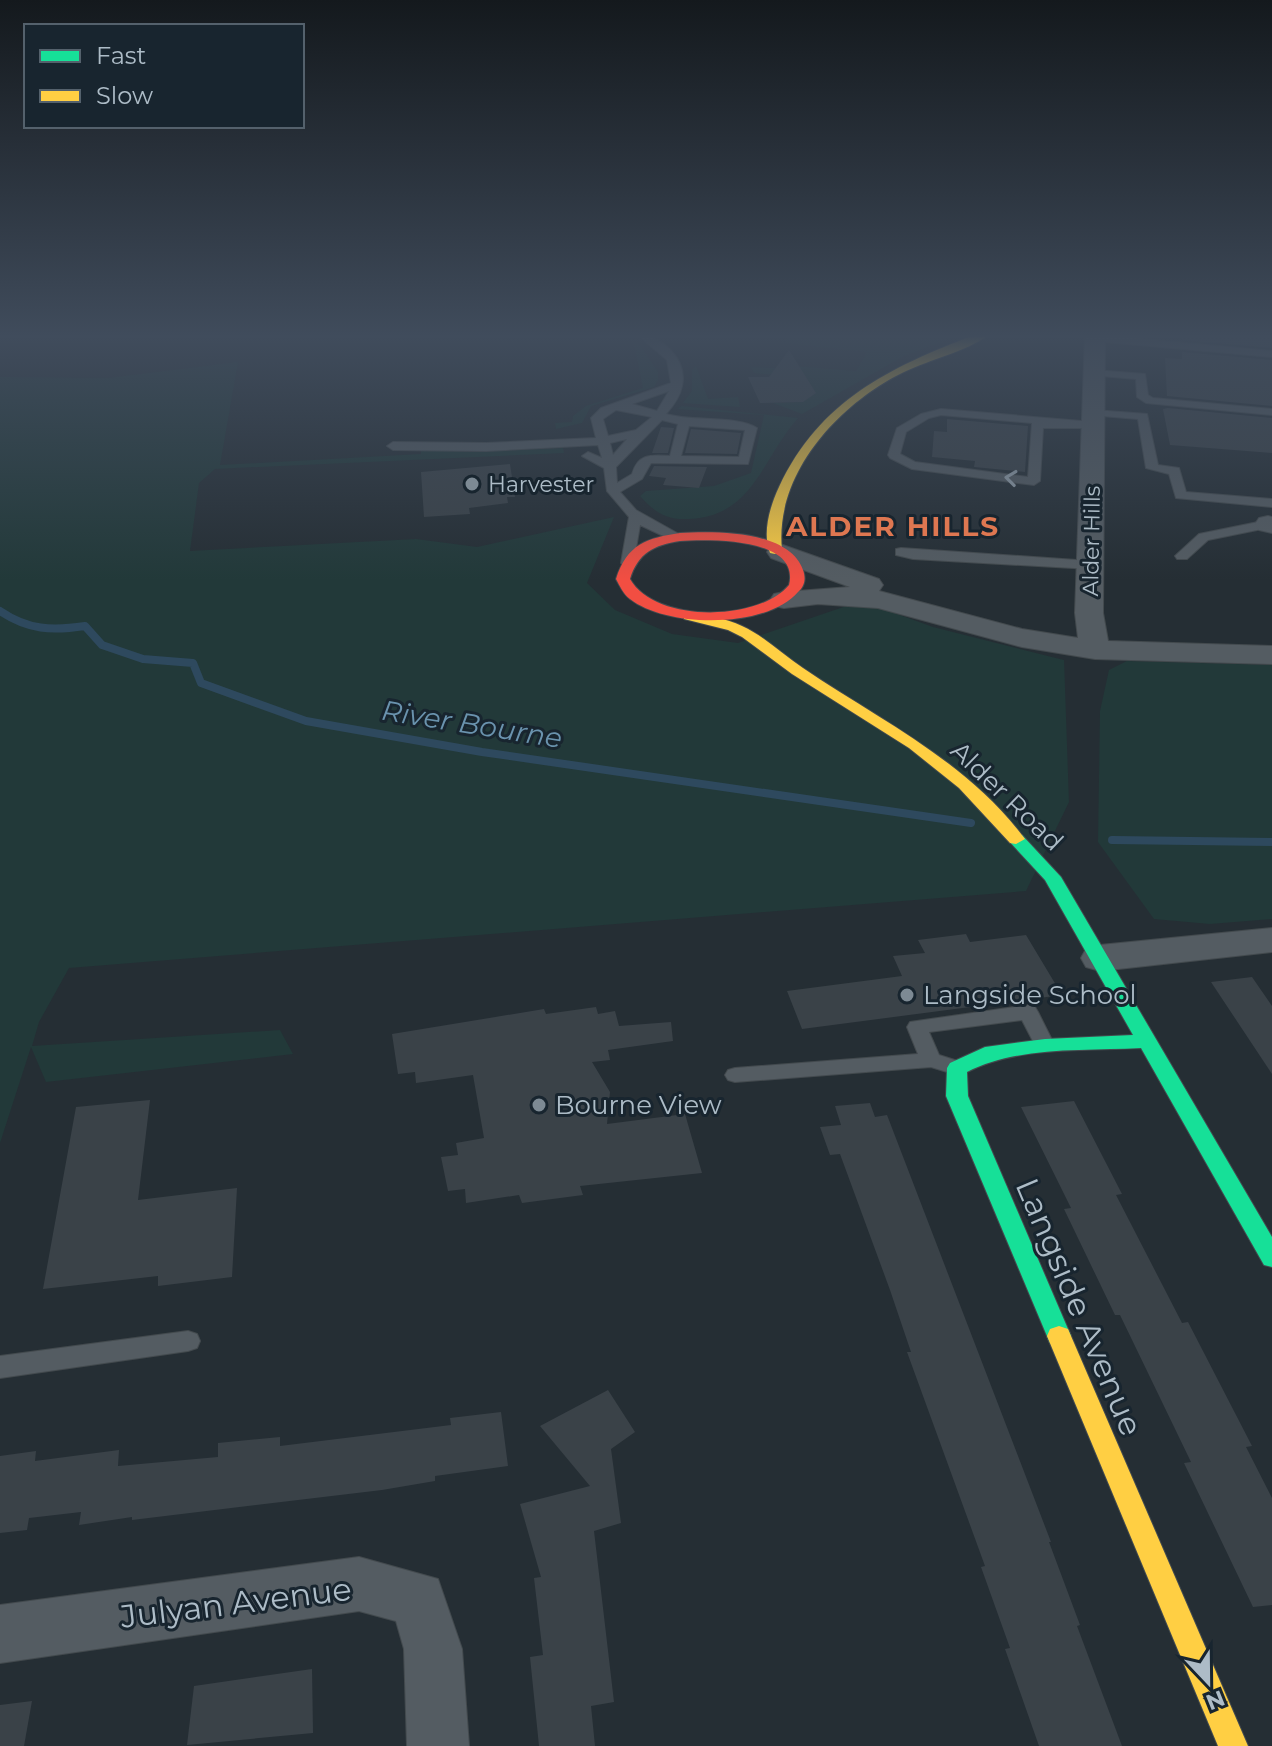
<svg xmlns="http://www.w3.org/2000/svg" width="1272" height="1746" viewBox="0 0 1272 1746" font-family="Montserrat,sans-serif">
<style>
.green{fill:#223939}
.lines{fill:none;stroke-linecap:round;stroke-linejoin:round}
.stream{stroke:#2e495e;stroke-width:8}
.building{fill:#3a4248}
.lane-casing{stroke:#434a4e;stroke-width:2}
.street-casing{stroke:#434a4e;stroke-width:2}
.fast-casing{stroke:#434a4e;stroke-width:2}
.slow-casing{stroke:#434a4e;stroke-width:2}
.jam-casing{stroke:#434a4e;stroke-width:2}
.lane{fill:#545c62;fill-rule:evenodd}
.street{fill:#545c62;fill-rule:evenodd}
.fast{fill:#16e098;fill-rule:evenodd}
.slow{fill:#ffcf43;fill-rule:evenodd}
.jam{fill:#f24e42;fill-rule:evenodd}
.oneway{stroke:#97a4ae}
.poi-dot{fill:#7d8a94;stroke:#18252f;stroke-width:3}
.labels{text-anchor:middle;stroke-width:6;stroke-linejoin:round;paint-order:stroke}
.far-poi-label{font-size:22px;fill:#adbcc7;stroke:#18252f;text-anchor:start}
.far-street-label{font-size:22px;fill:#adbcc7;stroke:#18252f}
.street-label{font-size:26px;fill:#adbcc7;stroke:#18252f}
.poi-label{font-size:26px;fill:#adbcc7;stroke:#18252f;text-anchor:start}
.far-district-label{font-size:28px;font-weight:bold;letter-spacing:2px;fill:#de7751;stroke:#18252f}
.water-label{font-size:28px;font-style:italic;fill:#6a93ae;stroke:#18252f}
.near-street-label{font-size:32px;fill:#adbcc7;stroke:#18252f}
</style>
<rect width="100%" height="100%" fill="#252e34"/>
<!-- green -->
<g class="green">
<path d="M745,335h214l-55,21 -102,58 -29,-11 30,-1 -15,-26 -34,-3 -3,-6 39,2 4,-3 62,5 11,-19 -83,-9 3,-5z"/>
<path d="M634,343l5,1 19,28v8l-4,7 -63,19 -9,17 -26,6 -1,-6 17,-1 1,-6 13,-10 57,-18z"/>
<path d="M238,362l-18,103 201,-11v-4l54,2 88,-4 1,5 -349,16 -16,14 -9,68 226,-12 61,8 137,-30 -27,66 28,27 57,24 66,9 123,-42 72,26 131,33 5,142 -43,89 -957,77 -30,54 -7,24 248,-16 13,24 -247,28 -15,-35 -31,96v-766l108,1z"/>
<path d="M696,366l12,33 30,-2 2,10 -57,-4 9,-12v-21z"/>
<path d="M682,406l116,12c-37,42 -45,99 -110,101 -22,1 -34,-7 -48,-23l6,-5 68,-5 37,-13 13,-58 -87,-6z"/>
<path d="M1127,661l145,4v254l-62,5 -56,-5 -56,-77 2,-131 9,-41z"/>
</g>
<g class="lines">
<!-- stream -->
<g class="stream">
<path d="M0,611c28,19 52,20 85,15l17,19 41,14 50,4 8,20 105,38 176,31 489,71"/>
<path d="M1112,840l160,2"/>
</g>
</g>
<!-- building -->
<g class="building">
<path d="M1182,335h90v13l-90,-8z"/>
<path d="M789,350l27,43 -13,9 -43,1 -12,-26h21z"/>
<path d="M1182,352l90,8v46l-105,-10 -2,-38 17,1z"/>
<path d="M1168,408l104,10v35l-102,-8 -7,-36z"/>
<path d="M947,419l81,7 -3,46 -51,-5 1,-6 -43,-4 2,-26 13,1z"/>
<path d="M661,427l13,1 -6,25h-16z"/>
<path d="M691,429l50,4 -4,21 -52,-1z"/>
<path d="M510,464l5,33h-8l1,6 -39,5 1,6 -46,3 -3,-45z"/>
<path d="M654,466l53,1 -8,21 -36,-3 3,-7 -17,-2z"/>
<path d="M966,934l4,8 56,-7 36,60 -260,34 -15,-38 115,-15 -9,-20 32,-3 -7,-13z"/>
<path d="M1252,977l20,29v68l-61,-92z"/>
<path d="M596,1007l2,7 17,-3 4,15 52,-4 2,19 -65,9 2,10 -18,2 18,30 -3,32 78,-10 17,59 -122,13 3,9 -61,8 -3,-8 -53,8 -1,-14 -17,2 -7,-34 17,-2 -2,-12 28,-5 -11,-63 -57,8 -1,-11 -17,2 -6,-40 152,-25 2,5z"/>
<path d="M150,1100l-12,100 99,-12 -5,89 -74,9v-10l-115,13 33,-182z"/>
<path d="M1074,1101l48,93 -6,1 66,128 6,-1 64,124 -6,1 26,51v107l-19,2 -69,-144 7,-1 -71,-147h-5l-51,-106 7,-1 -50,-101z"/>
<path d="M870,1103l5,14 12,-2 164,427h-2l31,83 -3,1 45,120h-83l-34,-97 5,-1 -29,-81 4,-1 -78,-214h4l-21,-62 -50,-136 -10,1 -10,-28 21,-2 -6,-19z"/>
<path d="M608,1390l27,42 -24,17 10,74 -27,8 20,171 -23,4 4,40h-56l-9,-89 13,-2 -9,-77 7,-1 -21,-73 70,-18 -50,-60z"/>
<path d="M501,1412l7,54 -73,10v5l-53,9 -250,30v-3l-53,8 2,-13 -52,6 -2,12 -27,3v-77l36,-5 -1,10 84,-11 -1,16 100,-9v-14l62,-6v9l171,-21 -1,-7z"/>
<path d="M312,1669l1,64 -126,12 7,-59z"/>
<path d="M32,1701l-8,45h-24v-41z"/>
</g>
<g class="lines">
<defs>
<g id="lane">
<path d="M638,335c24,0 50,25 44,51 -2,11 -9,20 -16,28 27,8 70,1 91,14l-9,36 -97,-1 -9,16 -22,13 16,18 50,28 -12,3 -34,-16 -7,41h-10l-2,-3 8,-46 -22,-26 -3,-23 -22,-12 6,-4 14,6 -4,-13 -112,6 -93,-1 -6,-4 6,-4 93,1 110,-5 -5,-20 10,-10 70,-25 -4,-23zM669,391l-12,20 -25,-7zM616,410l36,7 -16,13 -28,6 -5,-17zM662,420l16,4 -8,32c-19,-1 -32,-3 -38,18l-15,9 -1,-16zM689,426l56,4 -6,27 -58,-1zM627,439l-14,16 -3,-12z"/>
<path d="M1098,335l174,16v6l-178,-16 -5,-3z"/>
<path d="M1094,370l51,4 3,21 5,3 119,11v6l-126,-12 -9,-6 -1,-18 -46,-4 -1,-2z"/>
<path d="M941,409l152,13 6,3 -6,3h-50l-3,53 -6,4 -122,-16 -22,-11 -2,-3 9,-27 24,-14zM941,415l91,8 -4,54 -113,-15 -15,-8 6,-22 23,-14z"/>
<path d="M1094,410l53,4 11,51 21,3 7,24 86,7v8l-96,-9 -7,-24 -23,-6 -8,-49 -48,-4v-4z"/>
<path d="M1268,520l4,1v6l-64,13 -21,19h-10l-2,-3 24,-22z"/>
<path d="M901,548l190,13 7,4 -7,4 -178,-10 -17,-4v-6z"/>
<path d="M1028,1005l7,2 3,5 17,34 -3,5h-14l-16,-31 -93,12 10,23 25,8 3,5 -3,5 -7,2 -26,-8 -196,15 -7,-2 -3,-5 3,-5 7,-2 183,-14 -11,-27 3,-5z"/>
<path d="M188,1331l9,3 3,7 -3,7 -9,3 -188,27v-22z"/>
</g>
<g id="street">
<path d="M1085,335h20l-2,278 5,28 164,5v18l-177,-5 -73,-12 -144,-39 -60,-4 -34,4 -10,-2 -4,-6 4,-6 10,-2 66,-5 -79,-29 -4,-6 4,-6 9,-2 99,35 4,6 -4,6 143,38 56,9 -3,-25z"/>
<path d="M1268,516l4,1v16l-13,-3 -4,-6 4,-6z"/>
<path d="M1272,928v24l-172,19 -14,-4 -5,-9 5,-9 14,-4z"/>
<path d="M359,1557l79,22 24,70 7,97h-62l-3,-97 -8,-28 -37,-10 -359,52v-58z"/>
</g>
<path id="fast" d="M1016,834l6,1 39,42 211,360v30l-8,-2 -123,-217c-57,3 -123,-2 -174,24l1,24 103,240 -3,7 -9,3 -9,-3 -3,-7 -101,-240 1,-28 3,-5 35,-16 60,-8 88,-4 -88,-155 -38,-41z"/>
<g id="slow">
<path d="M974,335h15c-24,17 -58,24 -85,37 -64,31 -130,101 -122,178l-7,4 -5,-1c-8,-20 0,-47 9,-66 41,-87 110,-119 195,-152z"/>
<path d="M689,612c17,4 37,6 53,14 22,10 40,28 61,42 78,53 164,93 222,171l-9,5 -6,-1 -51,-55 -50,-40 -117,-74 -50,-37 -14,-7 -44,-11v-6z"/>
<path d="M1059,1326l9,3 3,7 177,410h-30l-171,-410 3,-7z"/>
</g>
<path id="jam" d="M680,533c35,-2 109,-3 123,37 3,8 2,16 -5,22 -32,37 -131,36 -168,7 -7,-5 -10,-13 -14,-20 11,-35 31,-41 64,-46zM680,541c28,-2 121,-4 109,44 -31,37 -134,38 -159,-6 8,-26 24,-34 50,-38z"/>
</defs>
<!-- lane casing -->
<use href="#lane" class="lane-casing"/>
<!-- street casing -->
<use href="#street" class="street-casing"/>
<!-- fast casing -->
<use href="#fast" class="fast-casing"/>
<!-- slow casing -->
<use href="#slow" class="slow-casing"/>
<!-- jam casing -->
<use href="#jam" class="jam-casing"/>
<!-- lane -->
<use href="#lane" class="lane"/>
<!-- street -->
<use href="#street" class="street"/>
<!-- fast -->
<use href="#fast" class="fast"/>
<!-- slow -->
<use href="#slow" class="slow"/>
<!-- jam -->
<use href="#jam" class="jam"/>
</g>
<!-- one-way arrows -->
<defs><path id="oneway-chevron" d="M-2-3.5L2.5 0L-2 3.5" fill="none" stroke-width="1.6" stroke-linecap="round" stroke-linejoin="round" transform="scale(2)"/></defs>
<use class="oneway" href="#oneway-chevron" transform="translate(1011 478) rotate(-173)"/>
<!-- sky -->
<linearGradient id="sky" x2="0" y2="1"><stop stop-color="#14191d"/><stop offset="0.58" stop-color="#404c5c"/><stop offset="1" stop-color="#404c5c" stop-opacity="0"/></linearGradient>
<rect width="1272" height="580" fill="url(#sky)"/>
<!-- markers -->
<g class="poi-dot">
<circle cx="472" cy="484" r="8"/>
<circle cx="907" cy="995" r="8"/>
<circle cx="539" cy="1105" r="8"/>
</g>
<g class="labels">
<!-- far-poi labels -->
<g class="far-poi-label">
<text x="488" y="492">Harvester</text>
</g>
<!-- far-street labels -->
<g class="far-street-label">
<text transform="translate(1091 541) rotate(-89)" y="8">Alder Hills</text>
</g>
<!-- street labels -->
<g class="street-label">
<text transform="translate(1007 796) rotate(44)" y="9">Alder Road</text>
</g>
<!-- poi labels -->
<g class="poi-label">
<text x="923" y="1004">Langside School</text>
<text x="555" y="1114">Bourne View</text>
</g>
<!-- far-district labels -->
<g class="far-district-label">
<text x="893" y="536">ALDER HILLS</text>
</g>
<!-- water labels -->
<g class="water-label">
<text transform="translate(472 724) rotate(9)" y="10">River Bourne</text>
</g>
<!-- near-street labels -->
<g class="near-street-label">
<text transform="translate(1079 1307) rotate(67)" y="11">Langside Avenue</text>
<text transform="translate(236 1603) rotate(-7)" y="11">Julyan Avenue</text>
</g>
</g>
<!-- legend -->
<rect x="24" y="24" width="280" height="104" fill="#18252f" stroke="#54616c" stroke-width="2"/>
<rect x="40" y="50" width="40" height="12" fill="#16e098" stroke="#54616c" stroke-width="2"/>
<text x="96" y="64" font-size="24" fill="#adbcc7">Fast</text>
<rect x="40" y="90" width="40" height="12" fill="#ffcf43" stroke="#54616c" stroke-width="2"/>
<text x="96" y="104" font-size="24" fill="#adbcc7">Slow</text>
<!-- north arrow -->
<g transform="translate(1208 1682) rotate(158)" stroke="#18252f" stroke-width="6" paint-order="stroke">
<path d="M0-6L14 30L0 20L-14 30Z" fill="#adbcc7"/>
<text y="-12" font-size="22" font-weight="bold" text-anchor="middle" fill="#adbcc7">N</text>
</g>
</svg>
